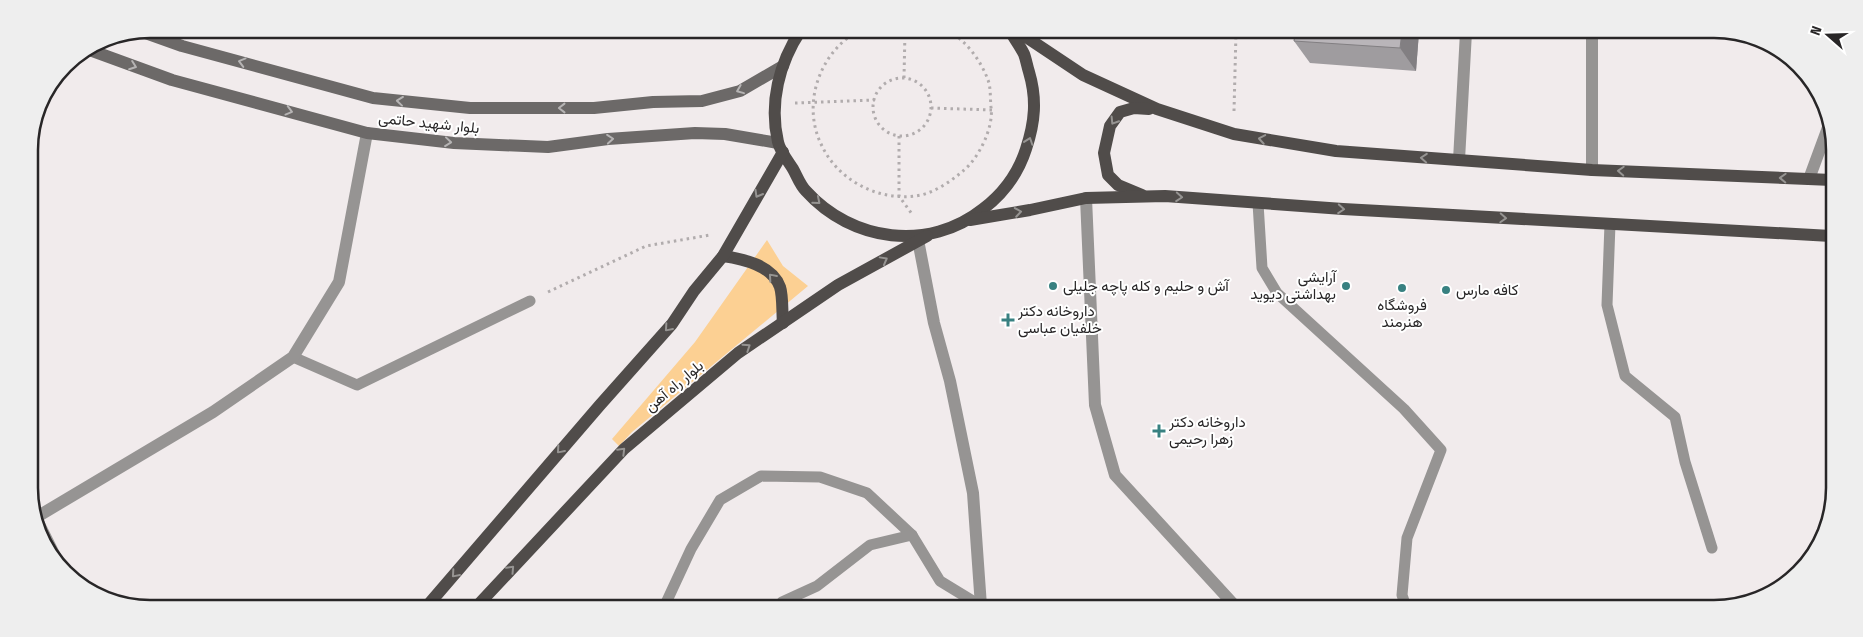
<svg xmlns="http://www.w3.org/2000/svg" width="1863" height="637" viewBox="0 0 1863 637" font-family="'Fira Sans Condensed',Vazirmatn,sans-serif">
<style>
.green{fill:#fcd093}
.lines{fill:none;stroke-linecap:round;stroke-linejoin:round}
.path{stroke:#b1acad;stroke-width:3;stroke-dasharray:2.5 4;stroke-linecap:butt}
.lane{stroke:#969493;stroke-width:11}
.street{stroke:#969493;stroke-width:12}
.secondary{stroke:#6c6968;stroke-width:12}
.primary{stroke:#504c4a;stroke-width:12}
.wall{fill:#9f9c9f}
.shaded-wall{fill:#827f82}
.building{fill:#b9b5b9;stroke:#827f82}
.oneway{stroke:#b6b4b4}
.oneway2{stroke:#969492}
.poi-dot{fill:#388181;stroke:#fff;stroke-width:2}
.labels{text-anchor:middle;stroke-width:4;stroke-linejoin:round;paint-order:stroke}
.street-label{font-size:15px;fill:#282627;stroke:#fff}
.poi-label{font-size:15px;fill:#282627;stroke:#fff;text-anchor:start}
.rim{fill:none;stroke:#282627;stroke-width:2.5}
</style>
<rect width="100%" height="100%" fill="#f1ebec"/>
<!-- green -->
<path class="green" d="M767,240l16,26 25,20 -176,146 -13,14 -7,-7 83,-97z"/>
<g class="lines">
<!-- path -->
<g class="path">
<path d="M858,31c-39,22 -57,74 -36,115 17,36 60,57 99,49 16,-4 30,-14 42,-24 16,-13 31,-44 28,-64 -1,-9 0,-19 -3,-27 -7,-19 -22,-40 -40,-49"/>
<path d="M904,78l1,-47"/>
<circle cx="902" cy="107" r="29"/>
<path d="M795,103l80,-3"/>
<path d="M931,108l61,2"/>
<path d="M1234,111l2,-79"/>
<path d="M899,136v60l13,18"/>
<path d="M548,292l98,-46 64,-11"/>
<path d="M1367,607l15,-5"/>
</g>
<!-- lane -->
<g class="lane">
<path d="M1258,203l4,65 15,25 127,116 37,41 -34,88 -5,57 4,12"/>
<path d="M1610,224l-3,81 18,71 50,41 10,45 27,86"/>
<path d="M293,357l64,28 173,-84"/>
<path d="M36,517l26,52"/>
<path d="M665,605l26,-56 29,-49 41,-24 59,1 47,16 45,42 28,46 41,25"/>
<path d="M780,606l2,-4 35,-16 53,-41 42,-10"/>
</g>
<!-- street -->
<g class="street">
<path d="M1459,160l7,-128"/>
<path d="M1592,170v-137"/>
<path d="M1809,179l21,-57"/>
<path d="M1086,198l9,207 20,70 121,132"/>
<path d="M918,240l16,83 16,58 23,112 8,113"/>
<path d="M35,518l178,-106 80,-55 46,-75 28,-149"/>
</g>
<!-- secondary -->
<g class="secondary">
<path d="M140,31l42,15 191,52 97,10h124l59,-6 49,-1 38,-10 43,-25"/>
<path d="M87,49l85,31 195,53 87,10 94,4 60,-8 87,-6 30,1 53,9"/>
</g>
<!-- primary -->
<g class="primary">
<path d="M801,30c-22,33 -32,73 -23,112 2,9 10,19 15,27 4,7 7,16 13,22 46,51 123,61 177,18 21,-16 35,-35 43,-60 9,-27 11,-50 3,-77 -2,-6 -3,-13 -5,-18 -4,-8 -10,-16 -14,-23"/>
<path d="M1017,31l66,44 74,34 77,25 102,17 256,19 240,10"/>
<path d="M1142,195l-24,-10 -10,-10 -4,-22 6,-27 10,-14 14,-4 15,1"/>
<path d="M970,220l60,-10 56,-12 79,-2 178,13 488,27"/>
<path d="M723,256c20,3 49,9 57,31 3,9 2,26 3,36"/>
<path d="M428,605l172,-200 72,-81 22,-33 29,-35 60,-104"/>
<path d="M478,605l146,-156 114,-96 100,-68 89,-49"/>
</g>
</g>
<!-- wall -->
<path class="wall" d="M1295,32h124l-3,39 -106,-8 -16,-22z"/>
<!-- shaded-wall -->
<path class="shaded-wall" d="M1402,32h17l-3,39 -16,-23z"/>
<!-- building -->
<path class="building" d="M1295,32h107l-2,16 -106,-7z"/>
<!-- one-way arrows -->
<defs><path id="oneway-chevron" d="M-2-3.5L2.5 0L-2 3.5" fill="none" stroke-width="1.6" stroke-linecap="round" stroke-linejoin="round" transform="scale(1.25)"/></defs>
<g class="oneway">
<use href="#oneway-chevron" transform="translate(242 62) rotate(-165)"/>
<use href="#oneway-chevron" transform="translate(133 66) rotate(20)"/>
<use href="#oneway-chevron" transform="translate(740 90) rotate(158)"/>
<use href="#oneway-chevron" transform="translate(400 101) rotate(-174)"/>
<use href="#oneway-chevron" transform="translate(562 108) rotate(-180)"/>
<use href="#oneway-chevron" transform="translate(289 111) rotate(15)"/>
<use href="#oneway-chevron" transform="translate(610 139) rotate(-5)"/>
<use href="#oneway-chevron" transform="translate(448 142) rotate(6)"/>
</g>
<g class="oneway2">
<use href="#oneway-chevron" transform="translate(1114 121) rotate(122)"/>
<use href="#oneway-chevron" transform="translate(1262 139) rotate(-170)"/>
<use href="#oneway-chevron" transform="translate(1029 141) rotate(-71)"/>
<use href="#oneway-chevron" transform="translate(1424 158) rotate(-176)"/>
<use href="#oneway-chevron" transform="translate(1621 171) rotate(-177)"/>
<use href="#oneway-chevron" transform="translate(1783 178) rotate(-178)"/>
<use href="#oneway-chevron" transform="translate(758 194) rotate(120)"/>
<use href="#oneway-chevron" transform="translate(1179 197) rotate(4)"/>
<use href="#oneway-chevron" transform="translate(817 201) rotate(40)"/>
<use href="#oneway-chevron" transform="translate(1341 209) rotate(4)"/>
<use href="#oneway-chevron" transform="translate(1018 212) rotate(-9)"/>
<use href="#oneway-chevron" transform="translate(1503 218) rotate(3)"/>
<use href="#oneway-chevron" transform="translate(884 260) rotate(-29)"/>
<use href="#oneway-chevron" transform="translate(772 277) rotate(-131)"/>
<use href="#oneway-chevron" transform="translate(668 328) rotate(131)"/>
<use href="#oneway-chevron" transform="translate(747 347) rotate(-34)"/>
<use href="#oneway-chevron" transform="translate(560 450) rotate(131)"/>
<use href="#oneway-chevron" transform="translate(622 451) rotate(-45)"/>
<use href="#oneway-chevron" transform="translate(511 569) rotate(-47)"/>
<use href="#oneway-chevron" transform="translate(455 574) rotate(131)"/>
</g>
<!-- markers -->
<g class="poi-dot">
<circle cx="1053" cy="286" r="5"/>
<circle cx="1346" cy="286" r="5"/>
<circle cx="1402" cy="288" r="5"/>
<circle cx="1446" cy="290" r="5"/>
<path d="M1005.5 312.5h5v5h5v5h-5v5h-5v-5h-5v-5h5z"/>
<path d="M1156.5 423.5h5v5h5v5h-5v5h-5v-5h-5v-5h5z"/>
</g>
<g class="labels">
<!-- street labels -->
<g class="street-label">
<text transform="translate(429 123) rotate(6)" y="5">بلوار شهید حاتمی</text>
<text transform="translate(674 386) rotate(-40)" y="5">بلوار راه آهن</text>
</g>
<!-- poi labels -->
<g class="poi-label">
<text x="1336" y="282" text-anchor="end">آرایشی<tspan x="1336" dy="17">بهداشتی دیوید</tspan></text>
<text x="1063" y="291">آش و حلیم و کله پاچه جلیلی</text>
<text x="1456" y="295">کافه مارس</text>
<text x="1402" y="310" text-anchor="middle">فروشگاه<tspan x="1402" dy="17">هنرمند</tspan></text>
<text x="1018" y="316">داروخانه دکتر<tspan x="1018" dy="17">خلفیان عباسی</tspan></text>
<text x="1169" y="427">داروخانه دکتر<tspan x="1169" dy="17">زهرا رحیمی</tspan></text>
</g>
</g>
<!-- crop -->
<path d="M0 0H1863V637H0ZM150 38H1714A112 112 0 0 1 1826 150V488A112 112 0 0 1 1714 600H150A112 112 0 0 1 38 488V150A112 112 0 0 1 150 38Z" fill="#eee" fill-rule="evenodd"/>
<path class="rim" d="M150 38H1714A112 112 0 0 1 1826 150V488A112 112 0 0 1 1714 600H150A112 112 0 0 1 38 488V150A112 112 0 0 1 150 38Z"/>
<!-- north arrow -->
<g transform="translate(1828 35) rotate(290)" stroke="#ffffff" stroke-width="4" paint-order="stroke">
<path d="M0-4L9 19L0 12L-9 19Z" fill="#282627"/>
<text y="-8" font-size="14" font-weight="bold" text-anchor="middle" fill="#282627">N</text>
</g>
</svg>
